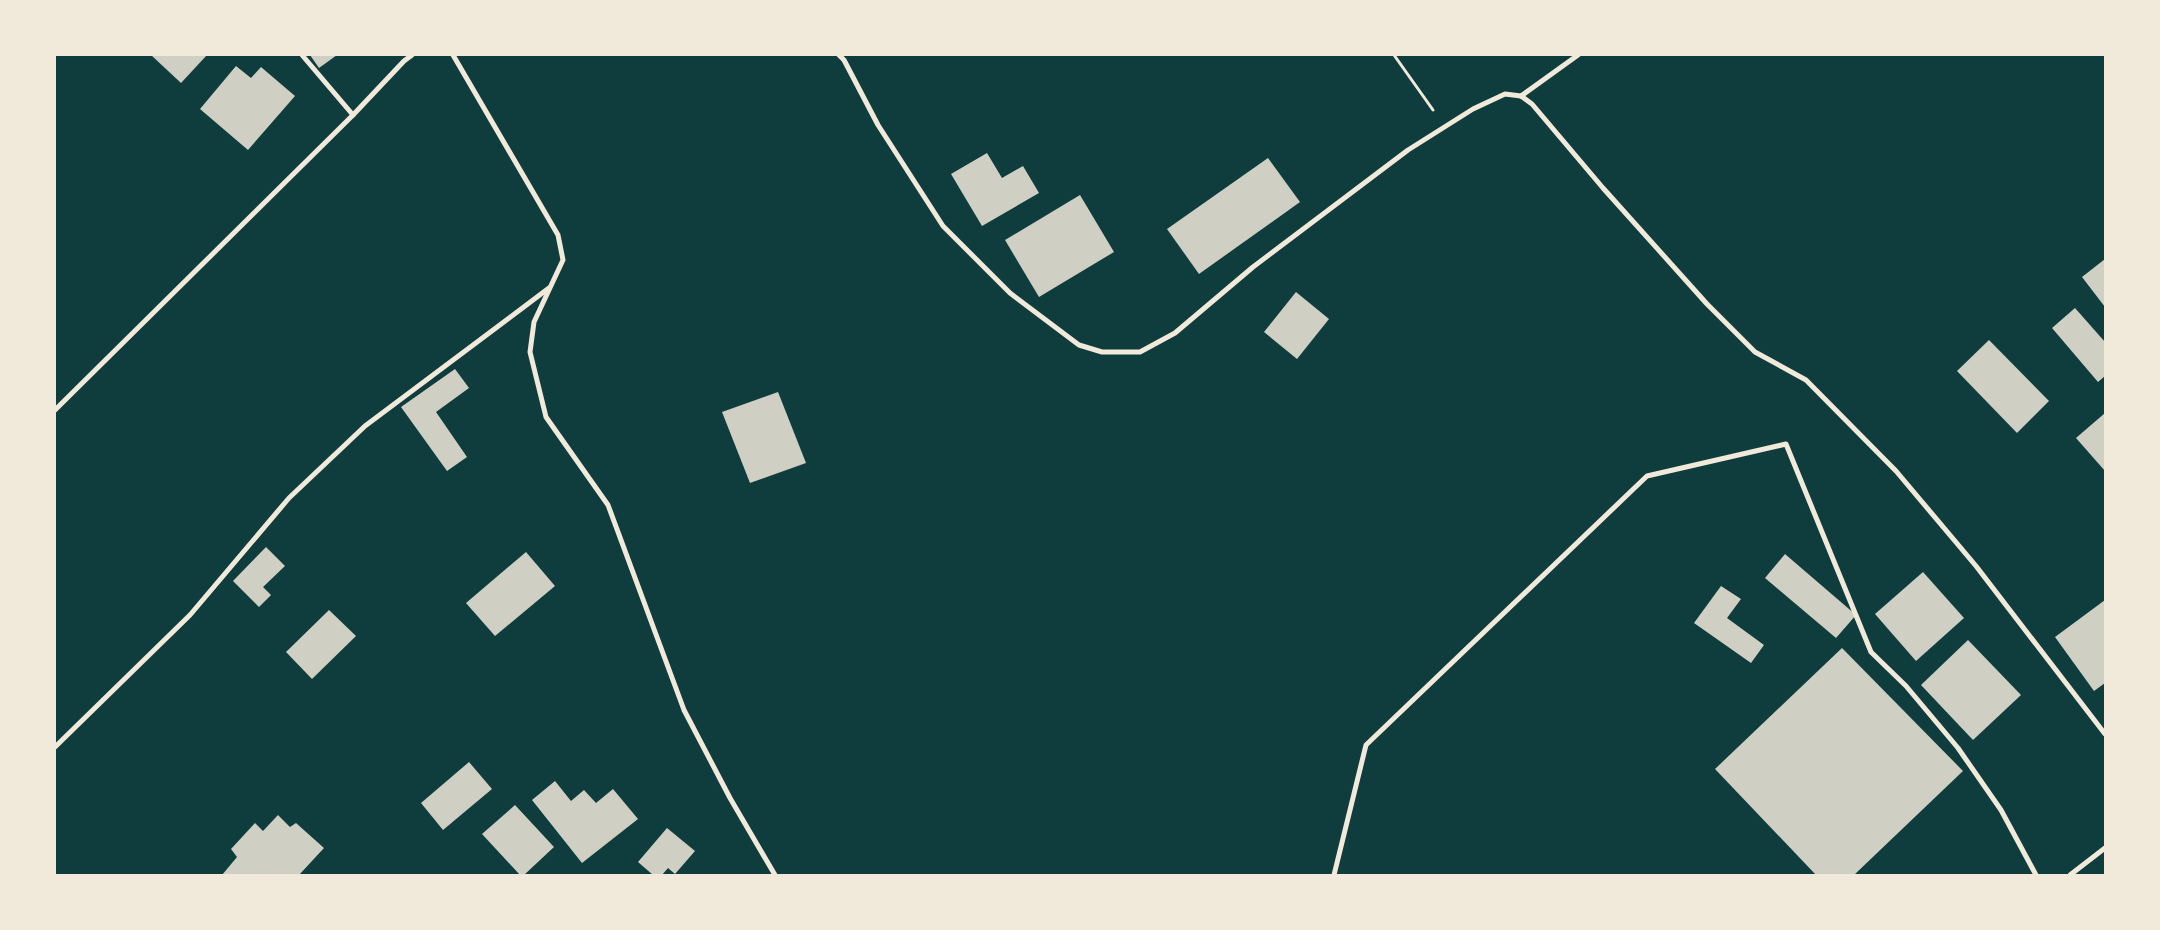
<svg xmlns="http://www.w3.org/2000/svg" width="2160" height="930" viewBox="0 0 2160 930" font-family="'DejaVu Sans',sans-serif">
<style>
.building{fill:#cfcfc3}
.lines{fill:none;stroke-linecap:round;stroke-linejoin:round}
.path{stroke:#f1e9da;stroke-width:3}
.minor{stroke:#f1e9da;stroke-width:5}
</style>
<rect width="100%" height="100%" fill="#0f3d3e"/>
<!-- building -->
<g class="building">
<path d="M151,55h56l-26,28z"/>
<path d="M310,55h27l-18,13z"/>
<path d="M236,66l15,12 10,-11 34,29 -47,54 -48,-41z"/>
<path d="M987,153l15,25 21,-12 16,27 -57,33 -31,-52z"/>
<path d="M1268,158l32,44 -101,72 -32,-45z"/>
<path d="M1080,195l34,57 -75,45 -34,-57z"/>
<path d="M2105,259v48l-23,-30z"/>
<path d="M1296,292l33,27 -32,40 -33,-27z"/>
<path d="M2075,308l30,34v34l-7,6 -46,-54z"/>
<path d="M1989,340l60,61 -32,32 -60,-62z"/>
<path d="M455,369l14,19 -33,24 31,45 -20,14 -46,-64z"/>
<path d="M778,392l28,71 -56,20 -28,-71z"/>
<path d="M2105,413v58l-29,-33z"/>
<path d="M266,547l19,19 -22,21 8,8 -12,12 -26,-26z"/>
<path d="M526,552l29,34 -60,50 -29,-33z"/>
<path d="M1785,554l71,61 -20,23 -71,-60z"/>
<path d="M1923,572l41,46 -48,43 -41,-47z"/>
<path d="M1721,586l20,13 -14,19 37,27 -13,18 -57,-40z"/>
<path d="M2105,600v83l-11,8 -39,-54z"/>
<path d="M329,610l27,26 -44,43 -26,-27z"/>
<path d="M1968,640l53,55 -48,45 -52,-55z"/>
<path d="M1842,648l121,123 -109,104h-38l-101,-106z"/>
<path d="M469,762l23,27 -49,41 -22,-27z"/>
<path d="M555,781l16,20 13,-11 12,13 17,-14 25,30 -56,44 -50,-63z"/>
<path d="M515,805l39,42 -30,28h-4l-38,-41z"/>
<path d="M278,815l12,12 6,-4 28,25 -25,27h-77l15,-18 -6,-8 24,-26 8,8z"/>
<path d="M667,828l28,23 -20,23 -7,-6 -6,7h-9l-15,-13z"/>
</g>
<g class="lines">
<!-- path -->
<path class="path" d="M1394,55l39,55"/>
<!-- minor -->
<g class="minor">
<path d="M302,55l51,60"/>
<path d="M453,55l105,180 5,25 -29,62 -4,30 16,65 62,88 76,205 46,88 45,77"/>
<path d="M839,55l5,5 34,65 65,101 67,67 69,52 23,7h38l35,-19 78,-66 155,-117 65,-41 32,-15 16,2 11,8 71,84 104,116 48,48 51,28 90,91 80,95 129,168"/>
<path d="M1521,96l57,-41"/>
<path d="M55,410l298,-295 51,-54 8,-6"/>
<path d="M55,747l135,-132 99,-117 76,-72 184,-138"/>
<path d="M1334,875l32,-130 281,-269 139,-32 85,208 35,34 52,62 43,62 35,65"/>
<path d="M2070,875l35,-27"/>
</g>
</g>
<!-- border -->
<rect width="2160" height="930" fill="none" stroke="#f1e9da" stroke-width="112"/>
</svg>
